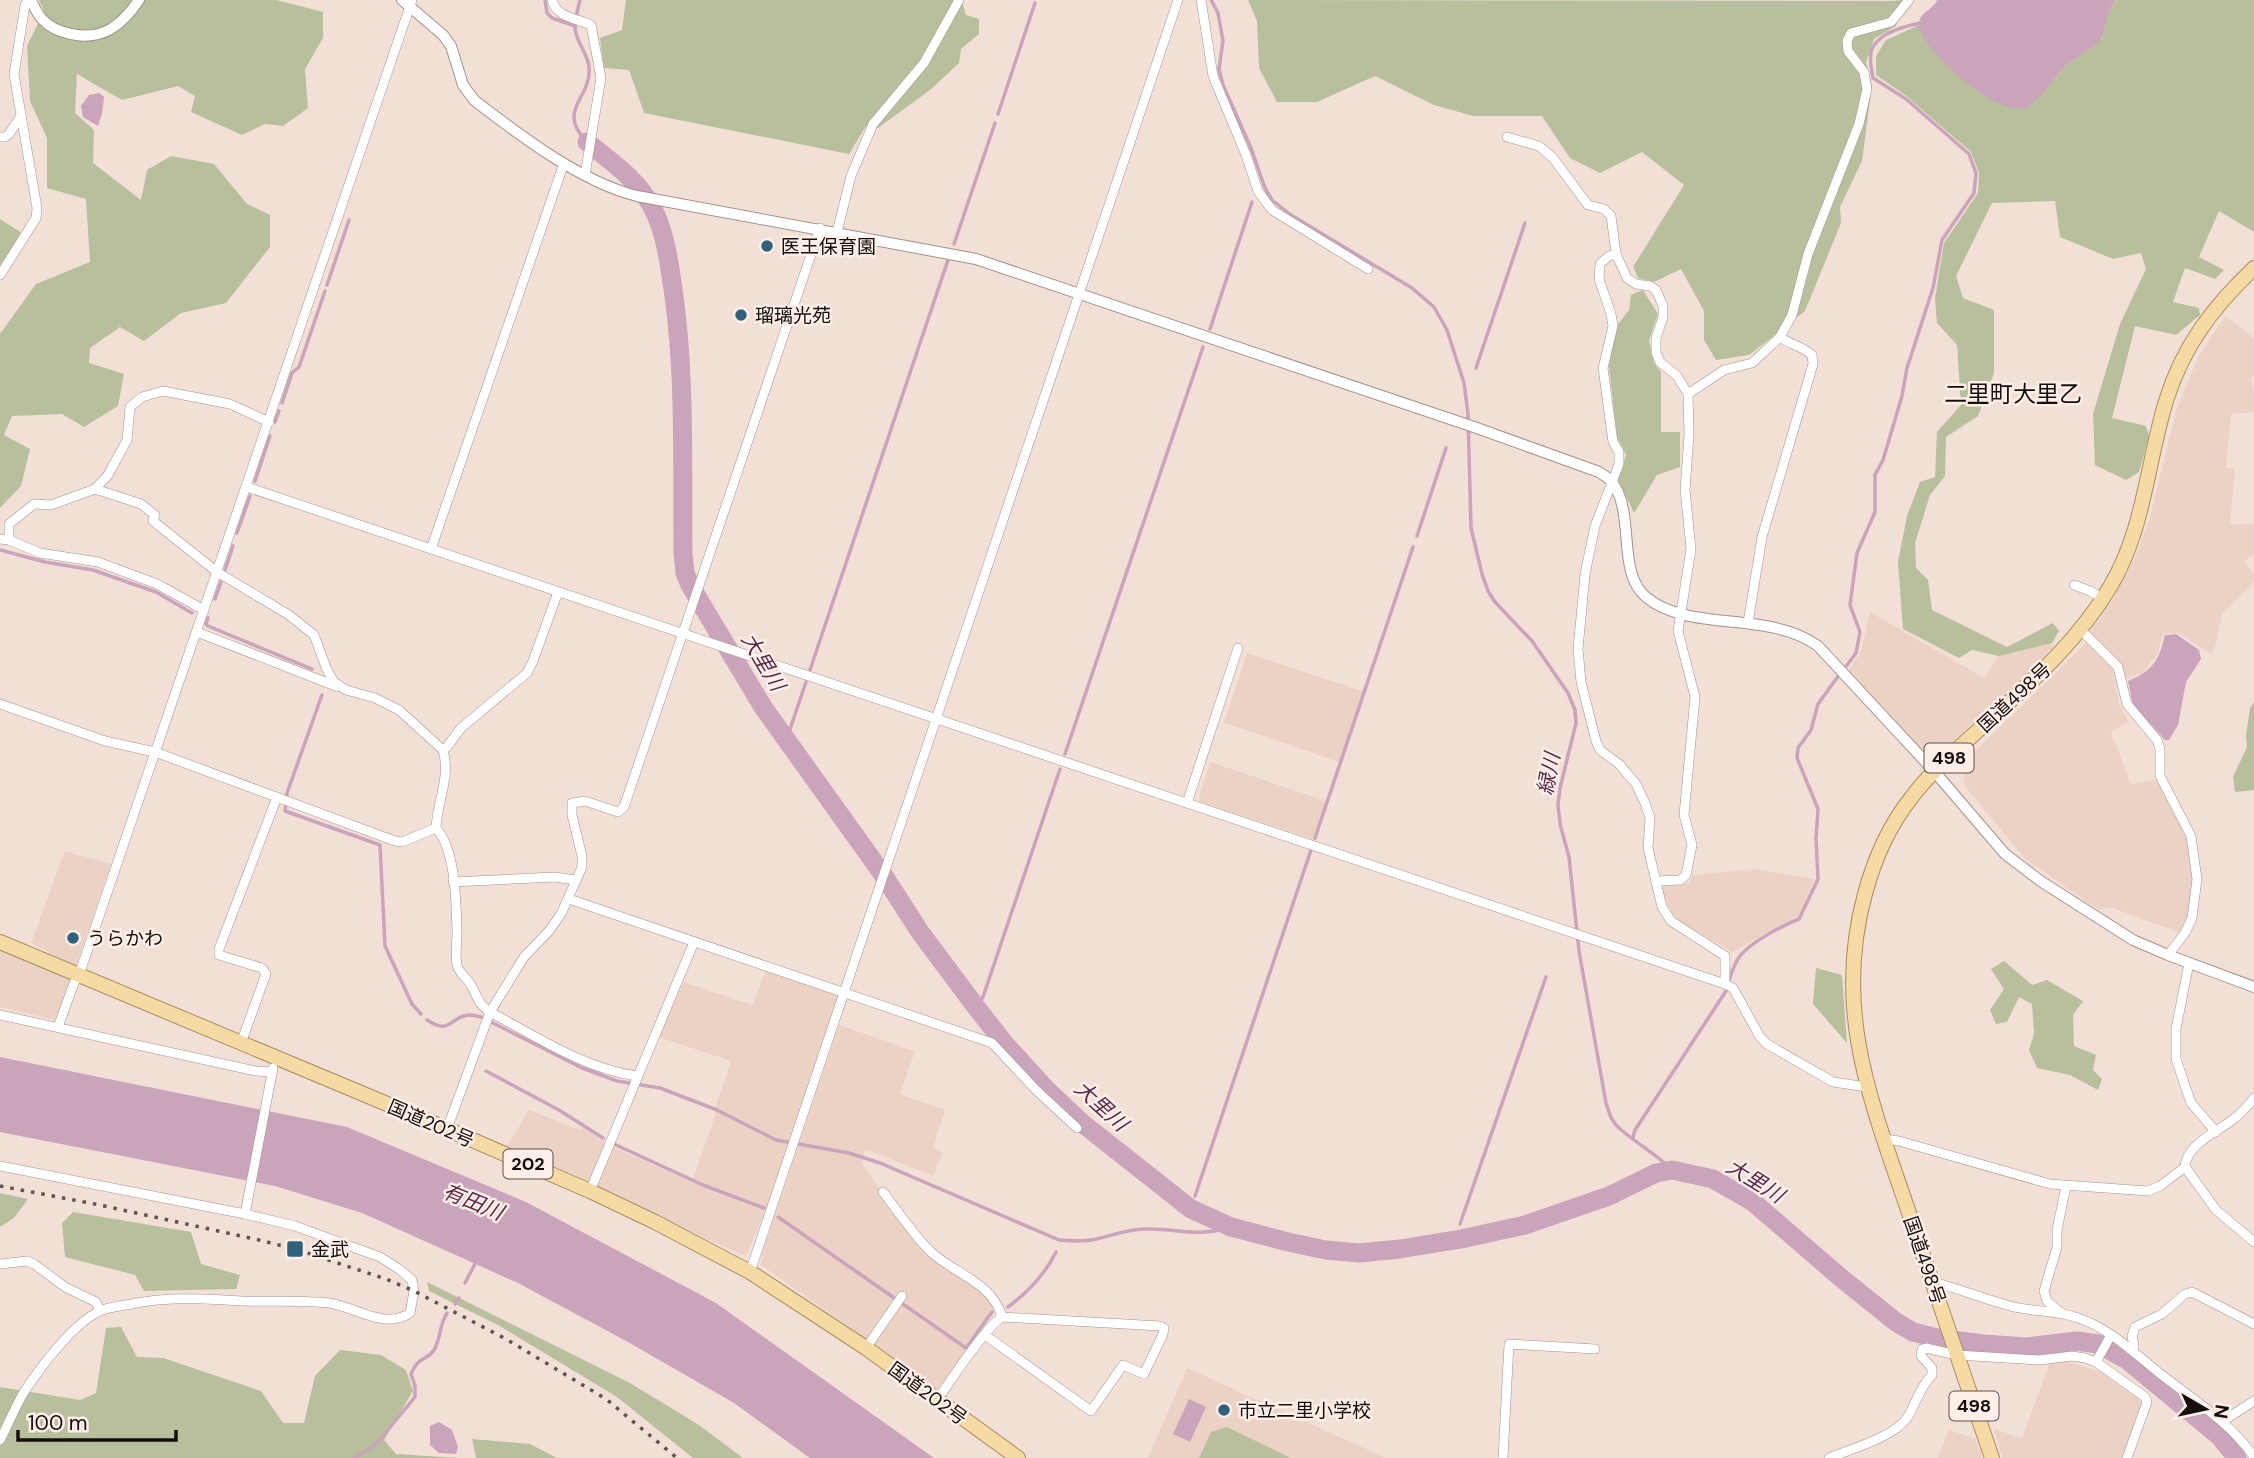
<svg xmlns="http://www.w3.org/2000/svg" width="2254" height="1458" viewBox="0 0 2254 1458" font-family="'DM Sans','Noto Sans JP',sans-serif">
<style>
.built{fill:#ebd2c5}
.green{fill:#b7bf9d}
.water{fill:#caa4bb}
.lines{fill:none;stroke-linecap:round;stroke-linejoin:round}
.stream{stroke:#caa4bb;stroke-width:3.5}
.river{stroke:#caa4bb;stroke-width:19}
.minor-casing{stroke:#a3938a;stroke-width:10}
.tertiary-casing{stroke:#a3938a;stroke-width:12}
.trunk-casing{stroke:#a68d60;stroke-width:16}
.minor{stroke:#fff;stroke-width:9}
.tertiary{stroke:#fff;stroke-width:10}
.trunk{stroke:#f6daa4;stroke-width:14}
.rail{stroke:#5e544f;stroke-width:3.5;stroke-dasharray:3.5 7;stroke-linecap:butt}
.poi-dot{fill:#30617f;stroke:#fdeee7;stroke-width:2.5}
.labels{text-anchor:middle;stroke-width:5;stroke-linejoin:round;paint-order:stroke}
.shield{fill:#fdeee7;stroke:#5b524e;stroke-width:2}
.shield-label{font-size:18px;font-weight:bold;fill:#150f0c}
.poi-label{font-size:19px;fill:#150f0c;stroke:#fdeee7;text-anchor:start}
.street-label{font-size:19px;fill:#150f0c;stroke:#fdeee7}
.water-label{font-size:21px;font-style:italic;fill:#5b2b4c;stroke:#fdeee7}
.quarter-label{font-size:23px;fill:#150f0c;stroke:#fdeee7}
</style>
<rect width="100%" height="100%" fill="#f2e0d7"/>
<!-- built -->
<g class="built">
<path d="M2225,316l29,22v38l-3,2 3,15v19l-23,2 -5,54 9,1 -5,56 24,-1v30l-10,8 10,12v8l-32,32 -7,33 -4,8 -31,-22h-17l-5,20 -16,20 -17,5 -35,-46 23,-33 23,-43 14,-39 26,-106 22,-54z"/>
<path d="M1870,612l114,66 15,-22 53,-13 2,6 -112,102 -21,-1 -72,-80 12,-19z"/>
<path d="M2087,642l26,28 6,34 10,18 -18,10 20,52 25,-4 33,62 5,36 -7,42 -7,13 -70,-26 -11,3 -74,-51 -60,-73 -3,-22z"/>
<path d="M1247,653l116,38 -24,71 -115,-39z"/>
<path d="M1210,762l116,39 -13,38 -115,-38z"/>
<path d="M65,851l46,13 -35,102 -45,-23z"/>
<path d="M1756,869l58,10 -15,36 -67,37 -58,-34 -14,-30 30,-5 2,-8z"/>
<path d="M0,950l71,30 -16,40 -55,-13z"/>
<path d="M766,969l75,26 -72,208 -23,53 -60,-26 -90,-45 -89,-39 22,-36 51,20 3,-2 30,19 79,35 23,-66 2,-14 14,-41 -73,-24 26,-55 69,23z"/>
<path d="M839,1025l76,26 -15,43 45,16 -12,38 10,5 -10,23 -68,-27 -3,15 66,89 65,47 1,8 -28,36 -1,9 -27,36 -177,-124 2,-14z"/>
<path d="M2050,1362h18l33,10 43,30 -21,56h-120l-10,-30 29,11z"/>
<path d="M1187,1368l186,84 13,6h-238z"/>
<path d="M1949,1430l27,9 6,19h-44z"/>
</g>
<!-- green -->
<g class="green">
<path d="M39,0h237l47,12v26l-18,31 3,39 -25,18 -18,-2 -23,11 -51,-23 4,-16 -17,-10 -56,14 -45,-26 -2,39 19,17 -1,33 48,37 6,-30 24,-14 43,8 33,40 23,11v32l-44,56 -45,10 -37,28 -24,-14 -30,21 -1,15 35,11 -6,32 -34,21 -22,-13 -50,2 -8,19 26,14 -9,37 -21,22v-174l36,-50 54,-22 -4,-63 -39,-11v-50l-17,-37 -3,-55 17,-35z"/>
<path d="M626,0h338l-2,2 4,13 13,4v15l-18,15 -2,14 -29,27 -52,38 -12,-2 -17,28 -205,-41 -15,-43 -25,-2 -4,-30 22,-8z"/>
<path d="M1248,0l644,1 11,-1 -7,26 -22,13 -8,23 6,23 -10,76 -22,46 1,16 -36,88 -56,44 -33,5 -12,-20v-29l-23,-42 -27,13 -16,-4 -5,-11 51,-82 -42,-33 -42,21 -30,-15 -28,-42h-69l-39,-11 -59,-29 -58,26h-40l-18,-34 -2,-47z"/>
<path d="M2116,0h138v232l-35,-21 -20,46 25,13 -9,9 -30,-11 -12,34 26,6 1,7 -24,20 -41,-9 -23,92 34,8 3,10 -10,36 -13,8 -31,-15 -2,-51 27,-90 26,-55 -5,-16 -28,6 -53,-22 -5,-36 -63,2 -36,73 7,22 31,12v63l-16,43 -32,21 -1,39 -15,19 -15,48 1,25 12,12 4,30 75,37 46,-24 6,8 -7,12 -53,13 -27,-6 -13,8 -56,-29 -5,-67 9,-46 13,-34 15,-5 2,-45 24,-27 -4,-60 -20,-22 -2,-25 9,-55 34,-50 1,-20 -8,-21 -66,-57 -29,-20v-19l10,-16 33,-15 4,11 105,71 38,-41 36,-28 6,-27z"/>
<path d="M0,219l22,14 -22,36z"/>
<path d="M1643,290l15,24 -9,26 5,23 7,9v60h19v35l-23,8 -23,38 -16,-34 8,-24 -9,-18 -8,-71 7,-39 13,-17 2,-15z"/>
<path d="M2254,702v88l-19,2 -2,-15 14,-30 -1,-11 4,-28z"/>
<path d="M2004,961l28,24 15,-5 36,21 -10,14 1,31 22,9 -3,15 9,9 -4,11 -28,-15 -33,-7 -8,-18 5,-16 -2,-30 -13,-7 -12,25 -11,2 -6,-14 14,-21 -13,-20z"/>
<path d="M1816,968l26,7 5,68 -34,-39z"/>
<path d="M0,1193l28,6 -14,19 -14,9z"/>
<path d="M73,1212l118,20 10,32 39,11 -4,14 -92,2 -9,-16 -70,-18 -3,-34z"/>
<path d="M427,1282l203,101 69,42 44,33h-50l-76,-61 -119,-72 -69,-34z"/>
<path d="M121,1327l16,30 26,1 98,33 22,32h21l11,-47 25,-26 41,5 25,15 7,21 -29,49 12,14 64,4h-460v-71l80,13 16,-7 10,-65z"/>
<path d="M1227,1427l64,31h-92l12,-26z"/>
<path d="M472,1439l58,5 27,14h-81z"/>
</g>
<!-- water -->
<g class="water">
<path d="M1937,0h179c-3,4 -7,9 -8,14 -3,8 -3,19 -8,26 -9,10 -24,17 -34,26 -13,12 -23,30 -37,40 -24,17 -109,-55 -110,-81 -1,-12 14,-15 18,-25z"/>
<path d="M99,93l5,4 -2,17 -4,12 -15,-9 -2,-11 8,-11z"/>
<path d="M2176,634l23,16 2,9 -15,23 -8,43 -9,15h-4l-32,-35 -5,-24c24,-10 31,-20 37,-46z"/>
<path d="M0,1057l347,70 179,75 190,101 218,155h-124l-76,-55 -106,-61 -110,-59 -156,-70 -87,-27 -275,-54z"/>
<path d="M1189,1399l17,8 -16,35 -17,-8z"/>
<path d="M439,1422l13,8 6,17 -2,7 -17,-1 -9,-8v-19z"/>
</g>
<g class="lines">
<!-- stream -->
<g class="stream">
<path d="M545,0l2,13 5,5 23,8"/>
<path d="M580,0c-2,8 -5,18 -5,27 0,14 13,26 14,40 3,32 -34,42 -2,75"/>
<path d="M1211,0l7,13 5,28 -4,28 4,16 28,63 14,40 7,12 19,15 121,73 22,19 13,23 17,53 4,31 3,114 11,46 6,17 7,11 37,39 36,52 7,17 1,13 -16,65 -2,17 2,19 9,33 10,94 27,152c3,9 5,18 13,25 17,15 37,26 53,42"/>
<path d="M998,114l37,-111"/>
<path d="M954,244l41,-121"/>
<path d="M327,285l22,-65"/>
<path d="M1210,329l42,-127"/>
<path d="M1476,368l49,-145"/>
<path d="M282,403l10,-30 7,-6 26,-76"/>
<path d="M275,422l4,-11"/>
<path d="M255,481l15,-45"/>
<path d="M237,533l13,-37"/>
<path d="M1417,536l29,-88"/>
<path d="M0,550l45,12 48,8 63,22 36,21"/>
<path d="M225,570l8,-24"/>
<path d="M215,599l6,-17"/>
<path d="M208,618l-2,6 2,2 104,43"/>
<path d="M1844,669l12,-16 4,-21 -10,-27 7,-52 18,-41v-37l8,-15 19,-64 5,-28 26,-80 9,-48 32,-47 2,-20 -7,-19 -63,-55 -33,-21c-1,-8 -5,-20 -1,-29 7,-16 33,-23 49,-26"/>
<path d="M810,670l138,-410"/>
<path d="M322,695l-35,98 -2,18 95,34 5,101 27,58 9,10"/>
<path d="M786,741l20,-59"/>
<path d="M1065,754l138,-407"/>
<path d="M1315,838l98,-291"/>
<path d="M976,1007l7,-10 77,-228"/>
<path d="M427,1020c24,16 23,-4 42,-5 4,0 8,1 12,2l101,51 35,13 43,7 57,22 59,30 73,13 31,10 179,77c13,1 25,2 38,-1 16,-4 31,-10 48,-10 34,-1 50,9 86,-2"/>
<path d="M486,1071l73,39 44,28"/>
<path d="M1633,1137l2,-7 91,-139c3,-11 6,-23 12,-32 9,-15 45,-34 61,-40l19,-40 -2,-40 2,-30 -21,-51 1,-10 13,-18 7,-26 21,-29"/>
<path d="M614,1144l89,41 61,23"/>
<path d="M1195,1196l116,-346"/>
<path d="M778,1217l188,131 26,-36"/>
<path d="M1460,1224l86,-247"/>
<path d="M465,1283l12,-23"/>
<path d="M455,1304l4,-6"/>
<path d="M1008,1307c19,-14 37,-33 48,-55"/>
<path d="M355,1458l22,-15 38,-46v-11l-4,-12c8,-19 15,-12 23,-24 7,-11 5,-25 13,-37"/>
</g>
<!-- river -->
<path class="river" d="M587,142c23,19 49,36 64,63 12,21 17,48 20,71 15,91 11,185 12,277l2,20 5,12 73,122 121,169 36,56 56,75 29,37 41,45 36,34 109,86 40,18 57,15 38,8 33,3 41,-4 61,-10 64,-14 84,-29 47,-23 16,-3 41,9 40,23 87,75 56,45 17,10 24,6 46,6 43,3 51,-6 21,3 29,16 92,76 18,22"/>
<defs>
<g id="minor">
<path d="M552,0c5,18 24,18 39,25l10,53 -16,97"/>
<path d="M1201,0l12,76 33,79 12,36 14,19 96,59"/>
<path d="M0,137h5l4,-3 12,-18"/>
<path d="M1507,137l32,9 14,12 35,47 16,4 7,7 5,38"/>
<path d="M837,232l14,-56 22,-52 51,-61 35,-63"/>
<path d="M0,275l36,-57 1,-10 -23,-134 11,-69 3,-5"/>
<path d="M1688,394l36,-24 28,-7 28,-26 12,-22 16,-61 51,-130 8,-35 -3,-17 -16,-21 -1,-10 4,-8 40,-11 18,-22"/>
<path d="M247,487l1478,497 8,4 27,49 7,7 66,38 34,5"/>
<path d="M95,489l46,15 14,11 -2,6 64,51 72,43 25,20 13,35 7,12 12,8 29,8 24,12 44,40c8,27 -6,52 -7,78 20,22 20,74 21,104 0,10 -2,23 0,33 2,8 8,11 12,17 9,13 7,21 21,30 47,25 95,57 147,64"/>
<path d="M0,539l9,1 31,13 58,9 59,22 47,26"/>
<path d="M9,540v-16l25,-20 17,1 44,-16 13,-14 19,-35 3,-33 12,-10 21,-6 67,13 39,18"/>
<path d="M431,549l133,-386"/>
<path d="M2074,585l16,6 12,7"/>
<path d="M1748,623l14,-86 51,-173 -1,-9c-9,-9 -22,-10 -32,-18"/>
<path d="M2080,629l38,38 9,37 30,36 3,9v27l31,60 6,43 -5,39 -7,15 -17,22"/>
<path d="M197,632l141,55"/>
<path d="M0,704l105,37 50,11 240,89 7,1 34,-14"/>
<path d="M443,750l4,-3 14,-19 66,-55 6,-12 25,-69"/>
<path d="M1187,803l51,-155"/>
<path d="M1657,881l23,-1 6,-5 6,-30 -8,-30 11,-118 -17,-66 13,-82 -6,-59 4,-55 -1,-41 -11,-18 -17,-14 -4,-9v-15l7,-21v-11l-7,-16 -6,-4 -14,-2 -9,-6 -11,-24 -7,2 -9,8 -1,15 12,35 2,12 -10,42 10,74 6,10v12l-24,62 -10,48 -7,75 3,33 15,59 4,9 19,14 17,20 9,19 5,15 -2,30 14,59 9,14 54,35v28"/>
<path d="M453,882l101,-5 22,3"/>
<path d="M569,899l423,144 44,47 41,38"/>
<path d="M2189,963l-13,66v30l15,44 25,29"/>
<path d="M0,1015l256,56 15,1"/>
<path d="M58,1027l16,-44 5,-8 333,-975"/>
<path d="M241,1043l25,-69 -4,-6 -43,-13v-6l58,-152"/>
<path d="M2254,1098c-6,7 -12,15 -19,20 -16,13 -49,26 -50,49l31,43 38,32"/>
<path d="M447,1129l43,-117 34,-55 25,-26 12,-17 21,-47v-11l-10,-41v-12l13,-2 33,11 6,-5 196,-579"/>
<path d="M1884,1139l15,2 151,43 98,7 12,-5 25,-19"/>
<path d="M0,1166l245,48 50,12 85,31 19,12 13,11 2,11 -4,22c-26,17 -54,-6 -81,-10 -28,-3 -58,-1 -86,-2 -41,-2 -71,-5 -112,3 -10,2 -22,3 -31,7 -27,12 -60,57 -76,81 -9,15 -16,33 -24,48"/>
<path d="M590,1191l104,-249"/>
<path d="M883,1192c15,19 31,44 48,60 24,22 62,31 71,65"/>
<path d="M245,1214l28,-146"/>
<path d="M0,1264l27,-3 7,3 31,23 31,15 4,9"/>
<path d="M750,1272l428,-1272"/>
<path d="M1933,1282c27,7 51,17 77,24 22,6 46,4 68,12 31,10 55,34 80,54 34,27 71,49 96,85"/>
<path d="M2061,1313l-14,-12 -3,-10 13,-44v-17l9,-44"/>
<path d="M866,1348l36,-52"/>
<path d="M2131,1349l3,-3 -2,-10 3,-9 27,-13 23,-20 7,-2 62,32"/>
<path d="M2096,1362l15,-27"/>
<path d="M937,1400c13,-18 49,-74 65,-83l158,9 4,2 -1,6 -19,40 -21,-9 -32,46 -106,-76"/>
<path d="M2223,1421l31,-20"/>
<path d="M1503,1458l6,-114 86,5"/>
<path d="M1829,1458c22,-9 65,-21 78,-40 9,-14 12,-30 25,-43v-7l-11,-12 1,-7 4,-1 31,7 83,5 32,-4 13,2 11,4 49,35 2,5 -20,56"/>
</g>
<g id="tertiary">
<path d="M31,0c3,6 6,14 11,19 7,8 19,13 29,15 32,7 51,-9 68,-34"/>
<path d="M402,0l41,35 8,11 12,39 11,15c45,35 107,82 163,96l339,63 498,168 125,45c4,3 10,6 13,10 24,32 4,90 34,115 43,36 123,13 172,49l116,125 71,83 37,28 91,58 35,15 86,32"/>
</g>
<g id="trunk">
<path d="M0,942l447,187 143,62 65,31 95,50 116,76 152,110"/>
<path d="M1992,1458c-26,-77 -52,-153 -78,-230 -38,-115 -83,-211 -49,-334 9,-34 24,-68 46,-96 18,-24 40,-43 62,-63 49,-45 102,-89 137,-148 34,-56 37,-124 56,-186 17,-55 47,-94 88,-133"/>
</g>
</defs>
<!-- minor casing -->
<use href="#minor" class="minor-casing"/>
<!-- tertiary casing -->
<use href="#tertiary" class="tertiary-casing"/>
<!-- trunk casing -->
<use href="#trunk" class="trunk-casing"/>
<!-- minor -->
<use href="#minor" class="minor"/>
<!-- tertiary -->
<use href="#tertiary" class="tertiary"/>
<!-- trunk -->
<use href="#trunk" class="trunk"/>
<!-- rail -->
<path class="rail" d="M0,1186l100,19 155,34 40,10 91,30 28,12 92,48 100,60 71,59"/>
</g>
<!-- markers -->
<g class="poi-dot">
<circle cx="767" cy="246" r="7"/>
<circle cx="741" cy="315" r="7"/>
<circle cx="73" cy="938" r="7"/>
<rect x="286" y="1240" width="18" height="18" rx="3.5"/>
<circle cx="1224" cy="1410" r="7"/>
</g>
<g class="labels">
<!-- shield labels -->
<g class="shield">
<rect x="1924.5" y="743.5" width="49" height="29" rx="5"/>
<rect x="503.5" y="1149.5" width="49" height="29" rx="5"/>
<rect x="1949.5" y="1391.5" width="49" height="29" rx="5"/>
</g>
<g class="shield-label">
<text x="1949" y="764">498</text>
<text x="528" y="1170">202</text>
<text x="1974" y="1412">498</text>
</g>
<!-- poi labels -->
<g class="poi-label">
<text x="781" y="253">医王保育園</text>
<text x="755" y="322">瑠璃光苑</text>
<text x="87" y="945">うらかわ</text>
<text x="311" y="1256">金武</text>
<text x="1238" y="1417">市立二里小学校</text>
</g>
<!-- street labels -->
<g class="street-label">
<text transform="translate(2014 697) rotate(-43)" y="7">国道498号</text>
<text transform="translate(431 1123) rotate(23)" y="7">国道202号</text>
<text transform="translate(1925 1260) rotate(71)" y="7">国道498号</text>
<text transform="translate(928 1393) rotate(36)" y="7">国道202号</text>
</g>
<!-- water labels -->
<g class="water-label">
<text transform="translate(763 662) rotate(59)" y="7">大里川</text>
<text transform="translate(1549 774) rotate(-79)" y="7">緑川</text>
<text transform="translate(1101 1106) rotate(42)" y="7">大里川</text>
<text transform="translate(1755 1181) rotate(32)" y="7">大里川</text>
<text transform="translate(473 1202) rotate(22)" y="7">有田川</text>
</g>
<!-- quarter labels -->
<g class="quarter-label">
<text x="2013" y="402">二里町大里乙</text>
</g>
</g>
<!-- north arrow -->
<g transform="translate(2205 1409) rotate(99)" stroke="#fdeee7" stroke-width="5" paint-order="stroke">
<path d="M0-5L12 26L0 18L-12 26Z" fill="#150f0c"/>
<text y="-10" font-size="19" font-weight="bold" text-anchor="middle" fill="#150f0c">N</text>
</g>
<!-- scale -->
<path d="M18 1430v10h158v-10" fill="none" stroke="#150f0c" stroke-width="3.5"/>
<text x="28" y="1430" font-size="21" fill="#150f0c" stroke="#fdeee7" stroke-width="5" paint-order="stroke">100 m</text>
</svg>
